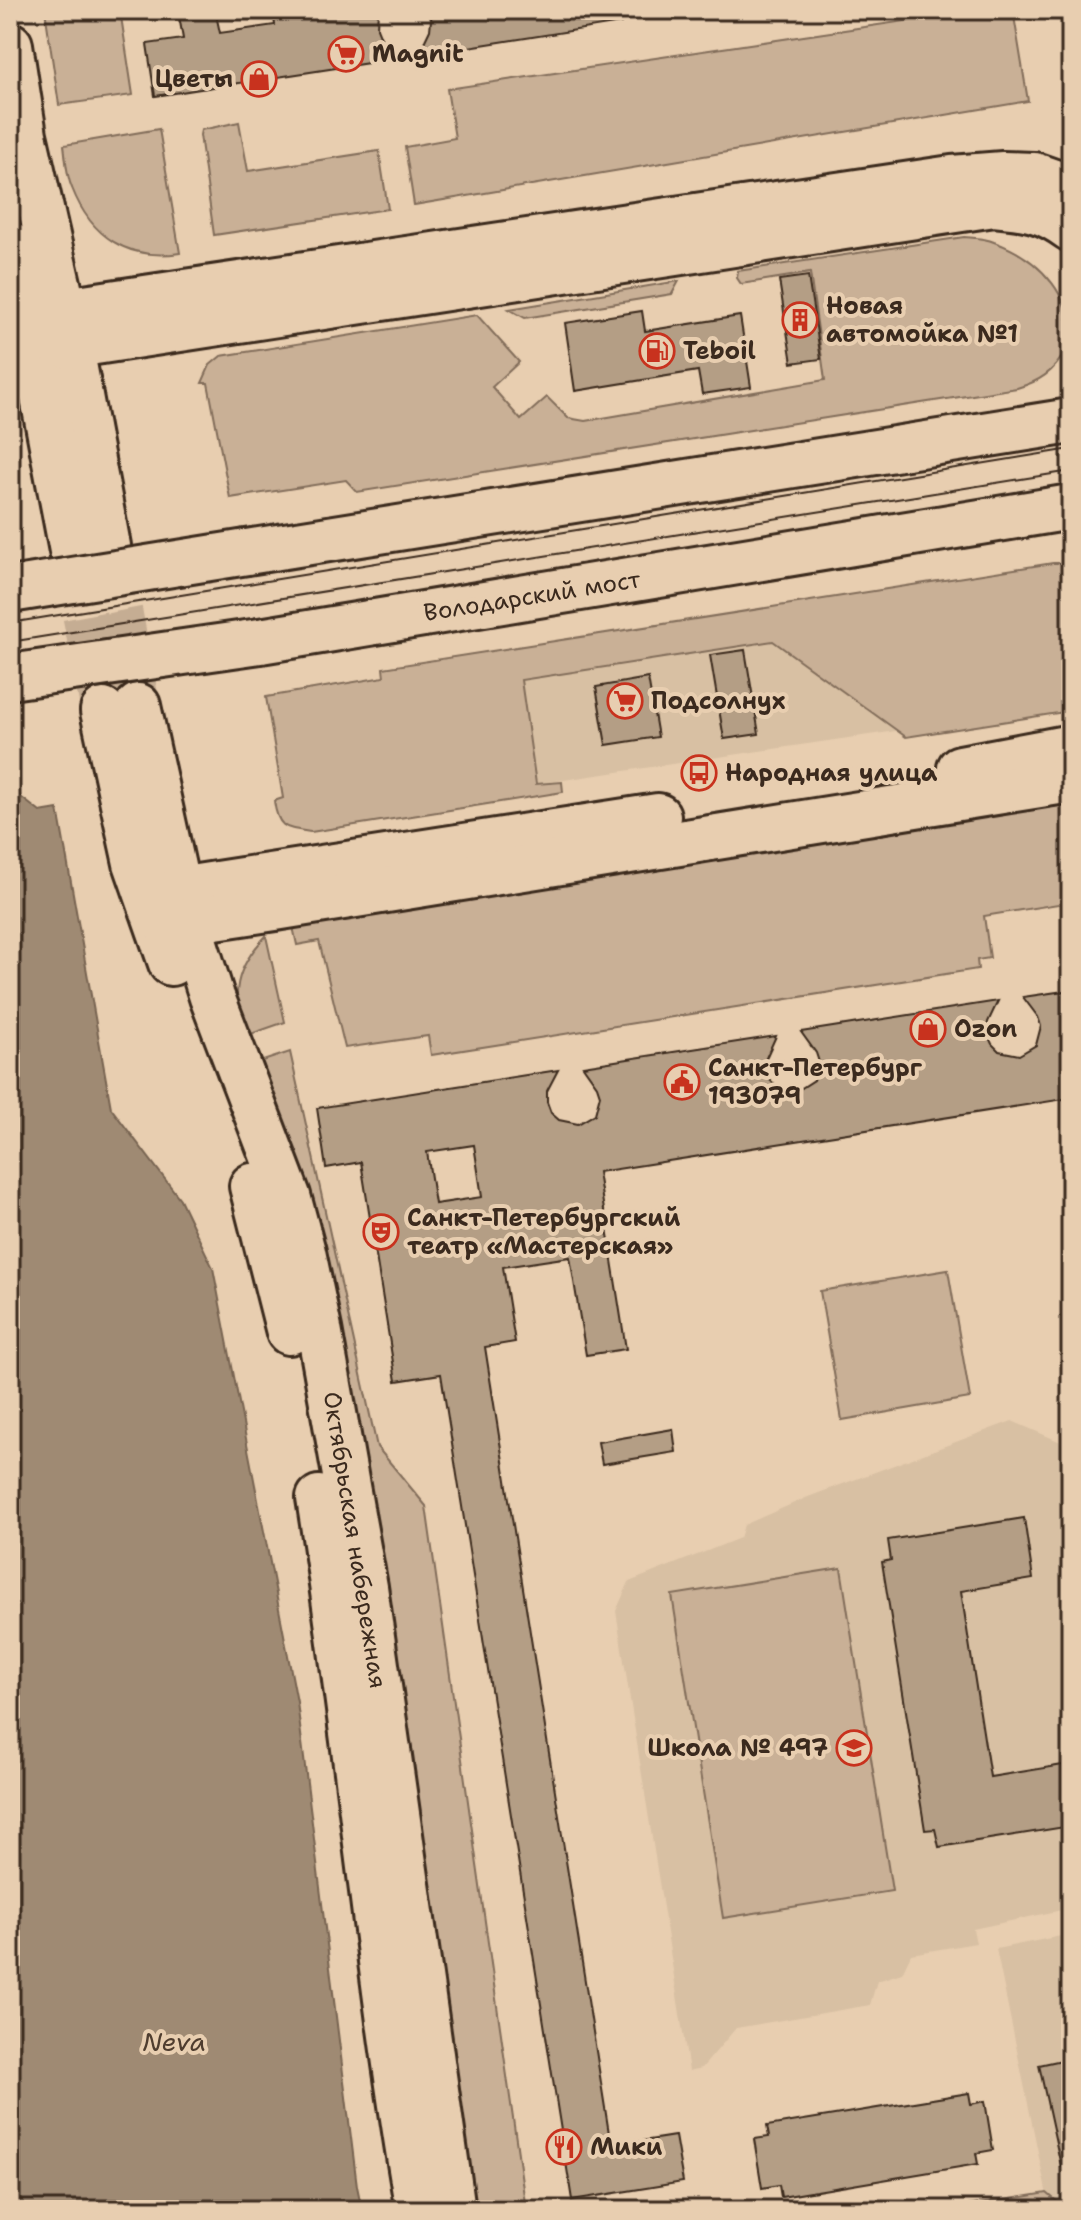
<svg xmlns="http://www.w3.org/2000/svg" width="1081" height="2220" viewBox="0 0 1081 2220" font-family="'Shantell Sans',sans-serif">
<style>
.built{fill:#d8c0a3}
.green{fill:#c9b096;stroke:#826d5a;stroke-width:2}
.water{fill:#9f8a73;stroke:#776451;stroke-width:2}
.building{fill:#b49e85;stroke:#3b2a1e;stroke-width:2;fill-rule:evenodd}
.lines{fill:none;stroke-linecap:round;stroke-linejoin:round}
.primary-tunnel{stroke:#c5ad93;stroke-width:44;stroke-dasharray:44 22;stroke-linecap:butt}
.primary-casing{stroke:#3b2a1e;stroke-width:50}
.primary{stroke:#e8ceb0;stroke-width:44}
.tram{stroke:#3b2a1e;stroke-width:2}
.primary-bridge-casing{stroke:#3b2a1e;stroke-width:50;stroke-linecap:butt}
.primary-bridge{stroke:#e8ceb0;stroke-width:44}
.labels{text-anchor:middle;stroke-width:8;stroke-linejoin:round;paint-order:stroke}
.poi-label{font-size:24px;font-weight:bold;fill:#3b2a1e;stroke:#e8ceb0;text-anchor:start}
.street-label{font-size:24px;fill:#3b2a1e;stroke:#e8ceb0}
.water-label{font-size:26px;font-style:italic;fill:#4f3d2f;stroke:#e8ceb0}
</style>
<rect width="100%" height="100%" fill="#e8ceb0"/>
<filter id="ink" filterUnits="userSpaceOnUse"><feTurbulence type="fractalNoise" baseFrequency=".0125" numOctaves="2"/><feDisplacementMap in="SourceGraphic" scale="16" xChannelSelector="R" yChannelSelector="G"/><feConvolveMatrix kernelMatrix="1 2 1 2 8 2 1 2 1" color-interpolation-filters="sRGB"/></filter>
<g filter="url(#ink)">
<!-- built -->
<g class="built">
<path d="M773,641l123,90 -360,53 -15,-104z"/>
<path d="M1012,1421l58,25 1,4v458l-98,21 3,14 -65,11 -9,19 -25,8 -7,24 -134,23 -34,40 -13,3 -73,-460 13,-29 111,-44 4,-13 64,-28z"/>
<path d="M1071,1934v276h-21l-54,-261z"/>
</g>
<!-- green -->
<g class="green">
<path d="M45,10h75l13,85 -74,10z"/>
<path d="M979,10h34l15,91 -614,104 -9,-58 50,-9 -8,-49z"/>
<path d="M239,122l9,49 131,-20 9,58 -174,26 -14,-100 1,-5z"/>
<path d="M159,129l21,124c-52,8 -89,-16 -108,-65 -6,-13 -6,-29 -8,-43z"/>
<path d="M964,237c10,1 21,1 30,5 45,16 87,58 71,109 -10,21 -27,31 -48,37l-660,104 -11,-12 -116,18 -22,-115h-6l8,-18 11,-9 256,-41 42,47 -27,25 29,33 26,-23 21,21 17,3 240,-41 -15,-107 -69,11 -4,-6 1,-7z"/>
<path d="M679,281l-7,13 -147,24 -16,-9z"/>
<path d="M1053,563h18v148l-165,26 -133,-96 -252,39 15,104 26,-2 1,10 -252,40c-26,-4 -33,-3 -37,-31l9,-3 -17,-101 118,-20 -1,-9z"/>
<path d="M1064,805l7,5v92l-87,14 6,42 -13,2 1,9 -547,86 -3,-19 -83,12 -26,-107 -22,4 -5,-23 20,-5z"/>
<path d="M266,936l19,86 -43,15c-10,-43 -8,-68 24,-101z"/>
<path d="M290,1052l87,395 49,59 100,704h-60l-212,-1146z"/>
<path d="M948,1270l22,128 -128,22 -22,-129z"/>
<path d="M841,1568l51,323 -169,27 -51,-323z"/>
<path d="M1047,2193l20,17h-124z"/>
</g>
<!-- water -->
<path class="water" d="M10,749l7,45 23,18 18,-3 53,299 69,91 33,69 84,434 60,484 5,24h-352z"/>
<!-- building -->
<g class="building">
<path d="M178,10h37l5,23 55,-8 -2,-15h105l-1,18 4,10 20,20 -246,38 -8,-52 36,-5z"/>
<path d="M432,10h188l1,13 -203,32 12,-25z"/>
<path d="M808,276l13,83 -29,4 -13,-83z"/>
<path d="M642,311l3,20 95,-15 11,71 -49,7 -4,-23 -123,20 -10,-68z"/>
<path d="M745,650l14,84 -35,5 -14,-84z"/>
<path d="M648,678l10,59 -52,8 -10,-58z"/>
<path d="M1071,990v108l-473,74 28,177 -40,6 -16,-98 -67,10 12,75 -30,5 126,799 64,-10 8,46 -111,18 -131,-826 -45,7 -35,-219 -35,6 -9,-60 241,-38 -11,21v11l4,11 8,7 19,4 17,-10 5,-19 -3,-9 -14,-20 193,-30 -10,22 -1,11 4,10 8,8 20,4 17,-11 5,-18 -3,-9 -15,-21 197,-31 -10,21 -1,11 5,11 7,7 20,4 17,-10 5,-19 -3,-9 -15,-20zM474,1145l8,52 -47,7 -8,-52z"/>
<path d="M673,1429l3,23 -74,12 -4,-22z"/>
<path d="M1024,1518l9,61 -72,12 29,186 73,-12 8,61 -132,21 -4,-18 -10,1 -43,-268 9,-2 -3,-20z"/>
<path d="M1071,2058v107l-10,1 -22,-101z"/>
<path d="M969,2093l2,11 14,-3 8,49 -17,3 2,11 -197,33 -2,-12 -17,3 -8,-49 15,-2 -2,-11z"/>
</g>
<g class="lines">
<!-- primary-tunnel -->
<g class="primary-tunnel">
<path d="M108,546l30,160"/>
<path d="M72,551l31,160"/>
</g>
<defs>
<g id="primary">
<path d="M10,45l14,90 40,175 44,236"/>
<path d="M10,245l21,89 41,217"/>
<path d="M64,310l888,-132 51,-4 31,1 37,13"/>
<path d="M31,334l38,12 925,-142c33,3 50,5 77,25"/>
<path d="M247,552l824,-131"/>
<path d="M260,641l811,-134"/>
<path d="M138,706l40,184 34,107 76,199 15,56 16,77 46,258 88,623"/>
<path d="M103,711l33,152 35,100"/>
<path d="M960,768l111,-21"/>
<path d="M178,890l480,-74"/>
<path d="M161,919l27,2 87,-13 796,-128"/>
<path d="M252,1186l37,146"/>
<path d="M319,1498c38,237 58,476 99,712"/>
</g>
</defs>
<!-- primary casing -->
<use href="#primary" class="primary-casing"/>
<!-- primary -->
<use href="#primary" class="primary"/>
<!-- tram -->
<g class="tram">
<path d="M10,623l1061,-174"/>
<path d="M10,642l1061,-171"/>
</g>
<defs>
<g id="primary-bridge">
<path d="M10,590l237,-38"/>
<path d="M10,677l250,-36"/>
</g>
</defs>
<!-- primary-bridge casing -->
<use href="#primary-bridge" class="primary-bridge-casing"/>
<!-- primary-bridge -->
<use href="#primary-bridge" class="primary-bridge"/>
</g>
</g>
<!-- icons -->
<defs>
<symbol id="supermarket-ring" viewBox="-11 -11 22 22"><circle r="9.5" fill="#e8ceb0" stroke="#c8321e" stroke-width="1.5"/><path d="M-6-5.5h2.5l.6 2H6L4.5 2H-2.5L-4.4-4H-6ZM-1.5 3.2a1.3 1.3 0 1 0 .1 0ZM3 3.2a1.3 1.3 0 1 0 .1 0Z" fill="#c8321e"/></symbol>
<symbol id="shop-ring" viewBox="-11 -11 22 22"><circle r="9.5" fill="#e8ceb0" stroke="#c8321e" stroke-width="1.5"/><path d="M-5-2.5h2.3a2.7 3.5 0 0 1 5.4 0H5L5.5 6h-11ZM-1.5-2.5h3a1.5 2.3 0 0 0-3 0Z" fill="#c8321e"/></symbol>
<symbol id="building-ring" viewBox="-11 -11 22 22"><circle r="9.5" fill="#e8ceb0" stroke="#c8321e" stroke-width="1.5"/><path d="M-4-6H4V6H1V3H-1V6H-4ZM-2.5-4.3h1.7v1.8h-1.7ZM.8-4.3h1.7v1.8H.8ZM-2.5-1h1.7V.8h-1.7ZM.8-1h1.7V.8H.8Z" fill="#c8321e"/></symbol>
<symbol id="fuel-ring" viewBox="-11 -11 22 22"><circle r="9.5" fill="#e8ceb0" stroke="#c8321e" stroke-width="1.5"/><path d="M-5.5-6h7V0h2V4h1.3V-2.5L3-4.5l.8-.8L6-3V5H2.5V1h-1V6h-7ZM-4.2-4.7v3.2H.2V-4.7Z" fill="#c8321e"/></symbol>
<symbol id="bus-ring" viewBox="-11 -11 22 22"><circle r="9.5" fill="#e8ceb0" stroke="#c8321e" stroke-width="1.5"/><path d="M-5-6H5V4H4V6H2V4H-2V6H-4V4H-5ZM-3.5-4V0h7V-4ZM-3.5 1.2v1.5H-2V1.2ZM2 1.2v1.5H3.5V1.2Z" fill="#c8321e"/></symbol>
<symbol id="civic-ring" viewBox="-11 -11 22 22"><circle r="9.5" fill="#e8ceb0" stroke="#c8321e" stroke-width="1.5"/><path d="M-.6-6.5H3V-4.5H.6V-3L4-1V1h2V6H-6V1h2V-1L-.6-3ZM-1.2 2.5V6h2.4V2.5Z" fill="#c8321e"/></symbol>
<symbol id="theatre-ring" viewBox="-11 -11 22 22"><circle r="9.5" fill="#e8ceb0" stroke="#c8321e" stroke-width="1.5"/><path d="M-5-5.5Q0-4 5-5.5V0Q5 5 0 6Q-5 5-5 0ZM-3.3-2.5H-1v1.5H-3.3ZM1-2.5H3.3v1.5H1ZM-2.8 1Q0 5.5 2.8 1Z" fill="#c8321e"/></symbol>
<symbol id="school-ring" viewBox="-11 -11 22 22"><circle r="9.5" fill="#e8ceb0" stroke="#c8321e" stroke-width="1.5"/><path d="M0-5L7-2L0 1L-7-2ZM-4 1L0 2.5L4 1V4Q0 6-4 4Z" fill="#c8321e"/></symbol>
<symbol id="restaurant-ring" viewBox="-11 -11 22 22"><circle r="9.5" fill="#e8ceb0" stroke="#c8321e" stroke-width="1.5"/><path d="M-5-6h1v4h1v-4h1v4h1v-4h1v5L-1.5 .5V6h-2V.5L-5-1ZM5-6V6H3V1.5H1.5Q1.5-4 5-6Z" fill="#c8321e"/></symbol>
</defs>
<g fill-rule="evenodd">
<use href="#supermarket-ring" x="326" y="34" width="40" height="40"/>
<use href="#shop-ring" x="239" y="59" width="40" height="40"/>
<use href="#building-ring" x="780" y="300" width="40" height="40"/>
<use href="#fuel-ring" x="637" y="331" width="40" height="40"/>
<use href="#supermarket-ring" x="605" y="681" width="40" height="40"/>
<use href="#bus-ring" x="679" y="753" width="40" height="40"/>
<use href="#shop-ring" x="908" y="1009" width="40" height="40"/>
<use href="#civic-ring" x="662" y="1062" width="40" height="40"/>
<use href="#theatre-ring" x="361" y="1212" width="40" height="40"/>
<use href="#school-ring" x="834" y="1728" width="40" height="40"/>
<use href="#restaurant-ring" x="544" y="2127" width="40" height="40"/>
</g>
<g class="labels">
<!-- poi labels -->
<g class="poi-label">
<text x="372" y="62">Magnit</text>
<text x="233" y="87" text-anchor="end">Цветы</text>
<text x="826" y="314">Новая<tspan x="826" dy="28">автомойка №1</tspan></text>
<text x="683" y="359">Teboil</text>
<text x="651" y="709">Подсолнух</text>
<text x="725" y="781">Народная улица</text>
<text x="954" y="1037">Ozon</text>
<text x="708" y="1076">Санкт-Петербург<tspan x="708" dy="28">193079</tspan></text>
<text x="407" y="1226">Санкт-Петербургский<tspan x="407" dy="28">театр «Мастерская»</tspan></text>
<text x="828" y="1756" text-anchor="end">Школа № 497</text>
<text x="590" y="2155">Мики</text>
</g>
<!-- street labels -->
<g class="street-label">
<text transform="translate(532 596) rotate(-9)" y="8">Володарский мост</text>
<text transform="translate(355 1540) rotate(81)" y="8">Октябрьская набережная</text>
</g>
<!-- water labels -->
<g class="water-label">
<text x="174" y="2051">Neva</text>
</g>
</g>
<!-- margin -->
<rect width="1081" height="2220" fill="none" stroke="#e8ceb0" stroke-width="40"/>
<rect x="20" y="20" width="1041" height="2180" fill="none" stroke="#3b2a1e" stroke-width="3" filter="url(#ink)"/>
</svg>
